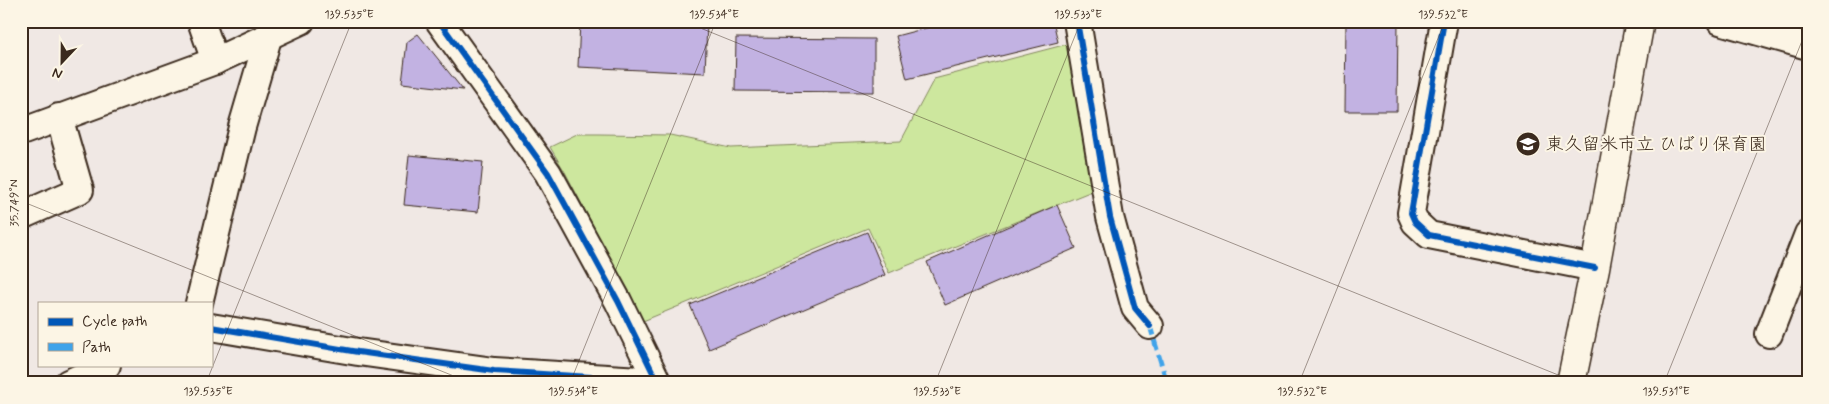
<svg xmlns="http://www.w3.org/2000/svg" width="1829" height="404" viewBox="0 0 1829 404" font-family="Mynerve,'Klee One',sans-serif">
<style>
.green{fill:#cde79e;stroke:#84885e}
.building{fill:#c2b2e2;stroke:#3b2a1e}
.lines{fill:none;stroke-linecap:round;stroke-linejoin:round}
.minor-casing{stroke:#3b2a1e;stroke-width:30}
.tertiary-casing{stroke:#3b2a1e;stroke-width:31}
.minor{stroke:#fcf5e5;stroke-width:26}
.tertiary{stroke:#fcf5e5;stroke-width:28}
.quiet{stroke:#3fa3ea;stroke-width:5;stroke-dasharray:10 5;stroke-linecap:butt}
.cycleway-casing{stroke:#fcf5e5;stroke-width:9}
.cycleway{stroke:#0057b8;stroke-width:6}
.ticks{fill:none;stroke:#3b2a1e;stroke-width:1;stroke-opacity:0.45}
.labels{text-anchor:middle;stroke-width:4;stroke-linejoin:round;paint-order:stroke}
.poi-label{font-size:18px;fill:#3b2a1e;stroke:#fcf5e5;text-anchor:start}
.neatline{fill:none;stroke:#3b2a1e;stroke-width:2}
.ticks-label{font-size:12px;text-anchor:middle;fill:#3b2a1e}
</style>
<rect width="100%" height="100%" fill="#f0e8e4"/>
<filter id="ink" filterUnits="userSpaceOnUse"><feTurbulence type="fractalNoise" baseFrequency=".02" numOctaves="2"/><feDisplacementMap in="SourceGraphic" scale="10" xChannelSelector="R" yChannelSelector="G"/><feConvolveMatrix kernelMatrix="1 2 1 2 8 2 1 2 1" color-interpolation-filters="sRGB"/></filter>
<g filter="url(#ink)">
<!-- green -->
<path class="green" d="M1075,42l22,147 -208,84 -21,-45 -225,93 -78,-149 -15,-25 27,-13h22l71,1 61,13 170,-7 33,-62z"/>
<!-- building -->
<g class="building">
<path d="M580,21l127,2 -2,50 -127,-6z"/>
<path d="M953,21h100l5,21 -151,37 -11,-43z"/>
<path d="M1346,21h52l-1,90h-52z"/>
<path d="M418,34l45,56 -61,-7 5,-41z"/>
<path d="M736,38l138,1v53l-139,-1z"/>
<path d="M409,155l74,7 -5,50 -74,-7z"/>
<path d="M1057,205l19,43 -131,57 -18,-43z"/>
<path d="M867,232l18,43 -176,74 -19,-44z"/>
</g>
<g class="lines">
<defs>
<g id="minor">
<path d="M201,21l14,40"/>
<path d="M439,21l109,152 70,128 40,82"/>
<path d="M1077,21l33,196 25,91 15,18"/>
<path d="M1444,21l-33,192 4,9 14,13 166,33"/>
<path d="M1720,21l88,25"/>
<path d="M21,132l194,-71 86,-40"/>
<path d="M21,216l59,-26 -21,-73"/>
<path d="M199,303l43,-176 26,-89"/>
<path d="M211,327l147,25 136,19 146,9 14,-3"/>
<path d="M1769,334l39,-100"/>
<path d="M68,383l39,-18"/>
</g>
<path id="tertiary" d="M1571,383l24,-115 45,-247"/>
</defs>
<!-- minor casing -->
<use href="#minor" class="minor-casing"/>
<!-- tertiary casing -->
<use href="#tertiary" class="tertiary-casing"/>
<!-- minor -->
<use href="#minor" class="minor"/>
<!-- tertiary -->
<use href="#tertiary" class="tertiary"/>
<!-- quiet -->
<path class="quiet" d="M1150,326l17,57"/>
<defs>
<g id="cycleway">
<path d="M439,21l109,152 70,128 40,82"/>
<path d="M1077,21l33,196 25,91 15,18"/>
<path d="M1444,21l-33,192 4,9 14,13 166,33"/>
<path d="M211,327l147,25 136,19 146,9 14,-3"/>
</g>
</defs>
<!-- cycleway casing -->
<use href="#cycleway" class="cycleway-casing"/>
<!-- cycleway -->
<use href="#cycleway" class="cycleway"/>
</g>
</g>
<!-- ticks -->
<path class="ticks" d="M683,21l895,362M1790,21l18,7M21,201l450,182M206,383l146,-362M570,383l146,-362M935,383l146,-362M1299,383l146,-362M1664,383l144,-357"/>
<!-- icons -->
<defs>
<symbol id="school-disc" viewBox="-11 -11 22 22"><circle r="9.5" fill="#3b2a1e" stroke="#fcf5e5"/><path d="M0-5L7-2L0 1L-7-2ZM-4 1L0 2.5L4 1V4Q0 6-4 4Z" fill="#fff"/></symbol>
</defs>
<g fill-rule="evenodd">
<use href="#school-disc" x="1514" y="130" width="28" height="28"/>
</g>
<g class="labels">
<!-- poi labels -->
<g class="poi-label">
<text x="1546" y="150">東久留米市立 ひばり保育園</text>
</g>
</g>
<!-- margin -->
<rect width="1829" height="404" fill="none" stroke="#fcf5e5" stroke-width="55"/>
<!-- legend -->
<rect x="38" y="302" width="175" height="65" fill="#fcf5e5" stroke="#afa495"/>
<rect x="48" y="318" width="25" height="8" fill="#0057b8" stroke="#afa495"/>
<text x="82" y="326" font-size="15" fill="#3b2a1e">Cycle path</text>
<rect x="48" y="343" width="25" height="8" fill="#3fa3ea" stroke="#afa495"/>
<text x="82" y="352" font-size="15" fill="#3b2a1e">Path</text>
<!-- north arrow -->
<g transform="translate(62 62) rotate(202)" stroke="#fcf5e5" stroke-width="4" paint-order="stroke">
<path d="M0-4L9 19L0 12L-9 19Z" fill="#3b2a1e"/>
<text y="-8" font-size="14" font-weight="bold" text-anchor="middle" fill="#3b2a1e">N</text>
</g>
<rect x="28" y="28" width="1774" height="348" class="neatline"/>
<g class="ticks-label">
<text x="349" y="18">139.535°E</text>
<text x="714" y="18">139.534°E</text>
<text x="1078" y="18">139.533°E</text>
<text x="1443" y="18">139.532°E</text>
<text transform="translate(14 203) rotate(-90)" y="4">35.749°N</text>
<text x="208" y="395">139.535°E</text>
<text x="573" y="395">139.534°E</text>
<text x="937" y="395">139.533°E</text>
<text x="1302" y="395">139.532°E</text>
<text x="1666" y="395">139.531°E</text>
</g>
</svg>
